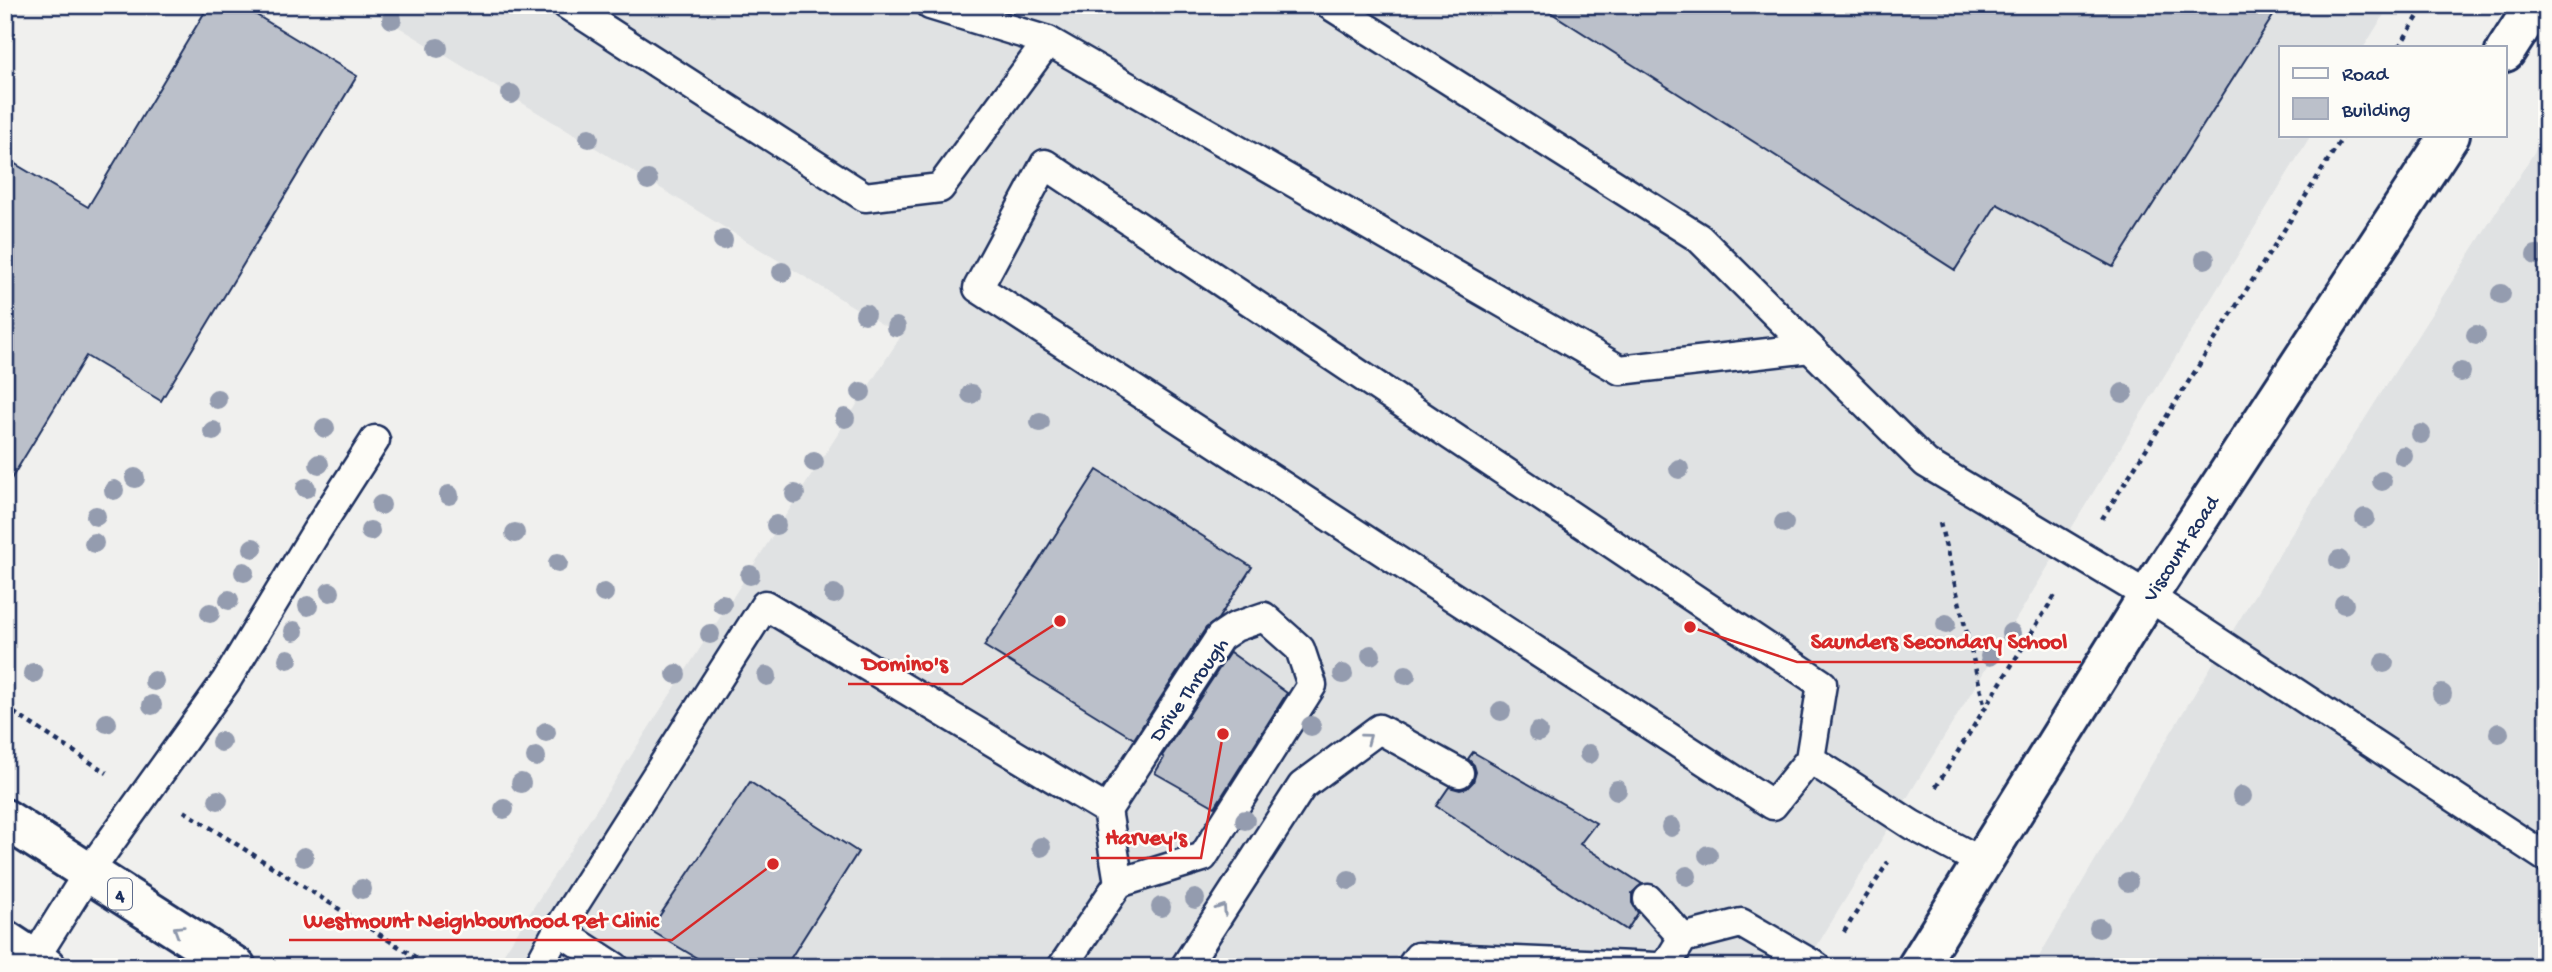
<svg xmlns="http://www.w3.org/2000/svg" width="2552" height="972" viewBox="0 0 2552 972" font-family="'Gochi Hand',sans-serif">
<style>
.built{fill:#e0e2e3}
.building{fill:#bbc0ca;stroke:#1b2f5e;stroke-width:2}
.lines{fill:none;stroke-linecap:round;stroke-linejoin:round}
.service-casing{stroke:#1b2f5e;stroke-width:33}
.tertiary-casing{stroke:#1b2f5e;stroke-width:44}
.primary-casing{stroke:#1b2f5e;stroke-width:44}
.path{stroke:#1b2f5e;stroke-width:4.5;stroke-dasharray:5 5;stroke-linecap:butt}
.service{stroke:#fdfcf7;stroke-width:28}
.tertiary{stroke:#fdfcf7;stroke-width:38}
.primary{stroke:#fdfcf7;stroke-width:38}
.tree{fill:#949caf}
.oneway{stroke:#8c96aa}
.labels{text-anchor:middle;stroke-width:5;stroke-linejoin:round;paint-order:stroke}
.shield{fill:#fdfcf7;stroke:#5f6c8c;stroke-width:2}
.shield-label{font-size:19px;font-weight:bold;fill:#1b2f5e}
.street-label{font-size:21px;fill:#1b2f5e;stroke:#fdfcf7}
.leader{fill:none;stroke:#d62828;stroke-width:2.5}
.callout-dot{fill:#d62828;stroke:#fdfcf7;stroke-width:2.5}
.callout-label{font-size:23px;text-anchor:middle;font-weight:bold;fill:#d62828;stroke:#fdfcf7;stroke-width:5;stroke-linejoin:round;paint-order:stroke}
</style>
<rect width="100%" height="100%" fill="#f0f0ee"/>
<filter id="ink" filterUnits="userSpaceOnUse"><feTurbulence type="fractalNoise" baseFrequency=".0143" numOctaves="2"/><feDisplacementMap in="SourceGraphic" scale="14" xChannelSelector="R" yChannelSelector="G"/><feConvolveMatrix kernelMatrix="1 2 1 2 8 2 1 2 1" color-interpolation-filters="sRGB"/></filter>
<g filter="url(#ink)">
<!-- built -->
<g class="built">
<path d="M363,5h2027l-26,42h-83v88h30l-507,832h-1309l406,-631z"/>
<path d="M2547,132v835h-514l103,-177 150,-247z"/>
</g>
<!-- building -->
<g class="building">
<path d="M209,5h31l117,71 -196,325 -75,-45 -81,133v-331l83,49z"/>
<path d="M1539,5h741l-167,262 -116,-63 -42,66z"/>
<path d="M1097,470l155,97 -34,52 -12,9 -72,111 -150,-93z"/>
<path d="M1230,652l57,41 -72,114 -60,-34 9,-15 -2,-2z"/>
<path d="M1473,752l123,71 -16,21 62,40 -10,9v10l6,10 -11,17 -191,-124 13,-19 11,3 7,-2 6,-6 3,-10 -2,-7 -6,-6z"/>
<path d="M750,782l108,70 -73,115h-73l-62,-37z"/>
</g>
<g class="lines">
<defs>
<g id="service">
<path d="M567,5l298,192 75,-9 108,-147"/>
<path d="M930,5l118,36 572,329 190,-22"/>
<path d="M1330,5l369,233 227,225 222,133 399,262"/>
<path d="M1810,759l-37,46 -795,-517 67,-124 777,520 -12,75 102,66 70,37"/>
<path d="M1107,810l12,73"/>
<path d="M1648,899l35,39"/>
<path d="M558,930l207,-325 342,205"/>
<path d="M29,967l59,-94 138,-192 90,-149 59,-92"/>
<path d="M538,967l20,-37 57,37"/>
<path d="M1062,967l57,-84 84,-26 109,-172 -12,-36 -36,-32 -29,10 -15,10 -113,173"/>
<path d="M1185,967l117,-181 77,-57 80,44"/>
<path d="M1411,967l7,-10 238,10"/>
<path d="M1665,967l18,-29 58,-15 76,44"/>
</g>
<g id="tertiary">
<path d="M2505,52l30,-47"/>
<path d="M1917,967l231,-371 302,-461"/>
</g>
<g id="primary">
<path d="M5,819l231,148"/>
<path d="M5,940l41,27"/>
</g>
</defs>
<!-- service casing -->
<use href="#service" class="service-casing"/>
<!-- tertiary casing -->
<use href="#tertiary" class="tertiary-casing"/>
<!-- primary casing -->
<use href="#primary" class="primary-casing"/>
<!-- path -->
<g class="path">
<path d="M2399,47l26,-42"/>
<path d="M2102,519l242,-384"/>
<path d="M1940,523l45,185"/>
<path d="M5,707l102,66"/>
<path d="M1936,787l121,-195"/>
<path d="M184,811l247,156"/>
<path d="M1844,932l44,-70"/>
</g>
<!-- service -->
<use href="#service" class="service"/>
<!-- tertiary -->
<use href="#tertiary" class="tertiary"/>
<!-- primary -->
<use href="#primary" class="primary"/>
</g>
<!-- trees -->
<g class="tree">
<circle cx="392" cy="19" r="10"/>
<circle cx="438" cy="48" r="10"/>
<circle cx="511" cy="94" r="10"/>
<circle cx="589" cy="138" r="10"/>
<circle cx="648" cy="180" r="10"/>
<circle cx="723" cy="240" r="10"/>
<circle cx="2536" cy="255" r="10"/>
<circle cx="2205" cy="259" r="10"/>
<circle cx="782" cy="272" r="10"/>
<circle cx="2501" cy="294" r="10"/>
<circle cx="865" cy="314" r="10"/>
<circle cx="896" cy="327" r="10"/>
<circle cx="2476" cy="335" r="10"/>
<circle cx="2461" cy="372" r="10"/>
<circle cx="861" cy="392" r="10"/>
<circle cx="2123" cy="393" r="10"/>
<circle cx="971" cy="394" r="10"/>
<circle cx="217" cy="399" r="10"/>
<circle cx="845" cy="418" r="10"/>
<circle cx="1040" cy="422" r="10"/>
<circle cx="325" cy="428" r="10"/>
<circle cx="213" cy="431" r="10"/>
<circle cx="2421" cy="434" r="10"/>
<circle cx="2403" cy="456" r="10"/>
<circle cx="814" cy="462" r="10"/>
<circle cx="319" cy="464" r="10"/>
<circle cx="1679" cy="469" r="10"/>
<circle cx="135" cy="478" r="10"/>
<circle cx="2382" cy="481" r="10"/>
<circle cx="306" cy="488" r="10"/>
<circle cx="114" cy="490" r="10"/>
<circle cx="795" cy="494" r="10"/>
<circle cx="449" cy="495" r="10"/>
<circle cx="381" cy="505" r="10"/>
<circle cx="96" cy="516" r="10"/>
<circle cx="2365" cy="518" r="10"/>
<circle cx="1784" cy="523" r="10"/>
<circle cx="776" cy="525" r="10"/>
<circle cx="370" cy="531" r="10"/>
<circle cx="515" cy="533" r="10"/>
<circle cx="94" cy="543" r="10"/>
<circle cx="253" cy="548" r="10"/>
<circle cx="2339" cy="560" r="10"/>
<circle cx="558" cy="563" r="10"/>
<circle cx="244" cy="572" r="10"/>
<circle cx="750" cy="575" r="10"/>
<circle cx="330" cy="592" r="10"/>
<circle cx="604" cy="593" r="10"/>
<circle cx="834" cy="594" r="10"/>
<circle cx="229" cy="600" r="10"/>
<circle cx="722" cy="604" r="10"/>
<circle cx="2344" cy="604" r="10"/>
<circle cx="308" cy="606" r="10"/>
<circle cx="210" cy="613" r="10"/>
<circle cx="1946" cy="624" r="10"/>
<circle cx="294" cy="631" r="10"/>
<circle cx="2011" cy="633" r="10"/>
<circle cx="710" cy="634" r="10"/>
<circle cx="1371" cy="655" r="10"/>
<circle cx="1990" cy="656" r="10"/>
<circle cx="288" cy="659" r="10"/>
<circle cx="2384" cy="663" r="10"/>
<circle cx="33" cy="673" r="10"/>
<circle cx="676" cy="674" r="10"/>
<circle cx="1343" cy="674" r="10"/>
<circle cx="1406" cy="675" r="10"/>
<circle cx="767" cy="676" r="10"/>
<circle cx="154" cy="681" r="10"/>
<circle cx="2442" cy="694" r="10"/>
<circle cx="152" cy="705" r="10"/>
<circle cx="1501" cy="711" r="10"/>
<circle cx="107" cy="723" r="10"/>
<circle cx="1311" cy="726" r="10"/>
<circle cx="546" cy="732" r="10"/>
<circle cx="1538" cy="732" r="10"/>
<circle cx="2499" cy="733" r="10"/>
<circle cx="221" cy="742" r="10"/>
<circle cx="1589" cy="754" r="10"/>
<circle cx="536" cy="757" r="10"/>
<circle cx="521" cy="783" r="10"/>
<circle cx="1617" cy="790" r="10"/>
<circle cx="2242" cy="796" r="10"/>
<circle cx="218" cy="800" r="10"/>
<circle cx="504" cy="809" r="10"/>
<circle cx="1245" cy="820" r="10"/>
<circle cx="1671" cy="827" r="10"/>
<circle cx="1041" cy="847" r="10"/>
<circle cx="1708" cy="855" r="10"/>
<circle cx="304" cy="857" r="10"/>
<circle cx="1687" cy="876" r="10"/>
<circle cx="1349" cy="880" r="10"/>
<circle cx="2128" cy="882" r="10"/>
<circle cx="362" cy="889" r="10"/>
<circle cx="1195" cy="899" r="10"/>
<circle cx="1161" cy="907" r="10"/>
<circle cx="2099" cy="928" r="10"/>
</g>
<!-- one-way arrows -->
<defs><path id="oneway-chevron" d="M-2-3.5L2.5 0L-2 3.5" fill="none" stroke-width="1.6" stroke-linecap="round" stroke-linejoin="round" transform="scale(1.75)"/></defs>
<g class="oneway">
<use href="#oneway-chevron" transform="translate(1367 738) rotate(-37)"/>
<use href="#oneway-chevron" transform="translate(1222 909) rotate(-57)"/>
<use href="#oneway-chevron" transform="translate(178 930) rotate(-148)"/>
</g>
</g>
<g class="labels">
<!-- shield labels -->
<rect class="shield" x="108" y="878.5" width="24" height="31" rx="5"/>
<g class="shield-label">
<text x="120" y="901">4</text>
</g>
<!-- street labels -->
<g class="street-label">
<text transform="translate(2180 548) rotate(-57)" y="7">Viscount Road</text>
<text transform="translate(1188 689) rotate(-55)" y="7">Drive Through</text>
</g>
</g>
<!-- callouts -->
<path class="leader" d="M1690 627L1797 662H2081M1060 621L962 684H848M1223 734L1201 858H1091M773 864L672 940H289"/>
<g class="callout-dot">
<circle cx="1690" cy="627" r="7"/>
<circle cx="1060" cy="621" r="7"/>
<circle cx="1223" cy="734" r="7"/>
<circle cx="773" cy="864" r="7"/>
</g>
<g class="callout-label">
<text x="1939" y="648">Saunders Secondary School</text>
<text x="905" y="670">Domino's</text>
<text x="1146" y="844">Harvey's</text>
<text x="481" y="927">Westmount Neighbourhood Pet Clinic</text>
</g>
<!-- margin -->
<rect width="2552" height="972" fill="none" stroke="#fdfcf7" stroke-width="28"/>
<rect x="14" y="14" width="2524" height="944" fill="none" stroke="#1b2f5e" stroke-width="2.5" filter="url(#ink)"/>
<!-- legend -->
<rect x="2279" y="46" width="228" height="91" fill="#fdfcf7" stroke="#a3aaba" stroke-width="2"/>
<rect x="2293" y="68" width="35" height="10" fill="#fdfcf7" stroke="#a3aaba" stroke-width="2"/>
<text x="2342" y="80" font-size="21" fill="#1b2f5e">Road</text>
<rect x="2293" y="98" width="35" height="21" fill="#bbc0ca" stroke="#a3aaba" stroke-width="2"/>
<text x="2342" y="116" font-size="21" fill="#1b2f5e">Building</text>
</svg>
